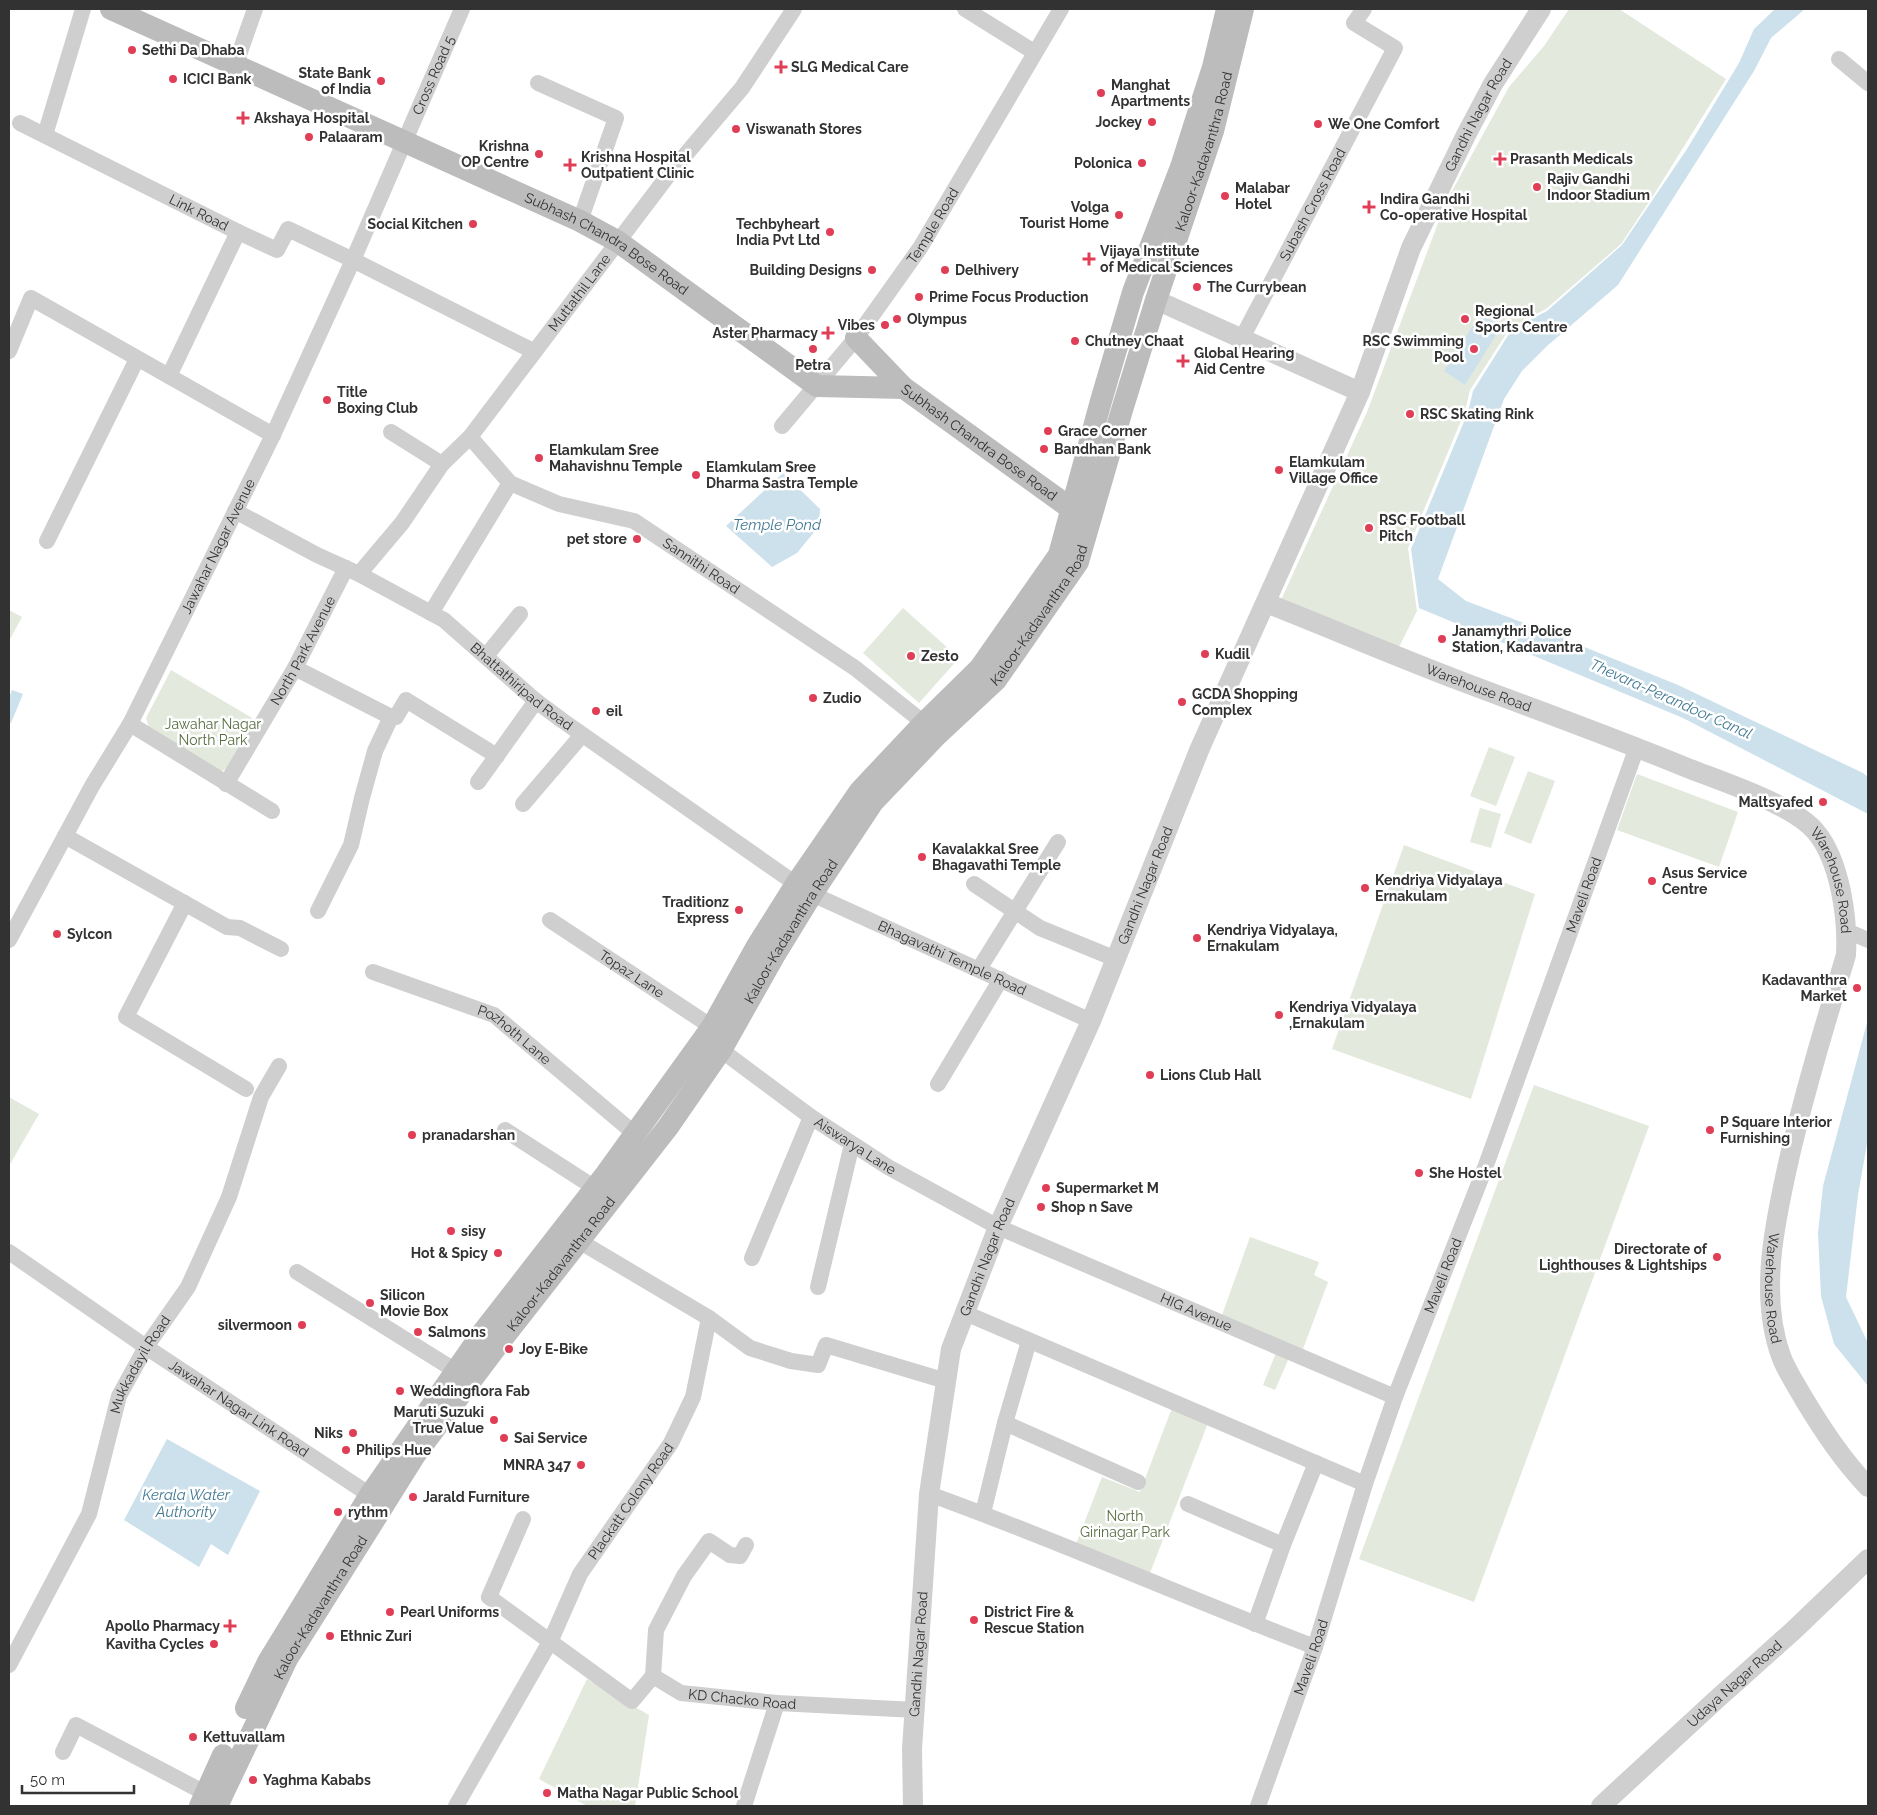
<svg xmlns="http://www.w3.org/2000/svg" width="1877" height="1815" viewBox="0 0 1877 1815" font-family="Raleway,sans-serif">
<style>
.green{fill:#e3e9dc}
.water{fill:#cce1eb}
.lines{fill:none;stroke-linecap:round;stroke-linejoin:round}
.minor{stroke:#cfcfcf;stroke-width:16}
.tertiary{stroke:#cfcfcf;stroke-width:20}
.secondary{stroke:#bcbcbc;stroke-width:22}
.poi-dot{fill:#e03e56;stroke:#fff;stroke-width:2}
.labels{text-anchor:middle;stroke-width:5;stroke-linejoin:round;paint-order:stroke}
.poi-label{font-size:14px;font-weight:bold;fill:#323232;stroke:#fff;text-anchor:start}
.street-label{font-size:14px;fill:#323232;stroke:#fff}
.park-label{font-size:14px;fill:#596d40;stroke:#fff}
.water-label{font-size:15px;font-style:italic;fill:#427993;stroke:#fff}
</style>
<rect width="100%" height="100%" fill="#fff"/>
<!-- green -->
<g class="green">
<path d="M1569,9h50l107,70 -73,117 -32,48 -75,65 -36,19 -40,62 -5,21 -57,137 9,63 -18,36 -118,-47 86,-188 79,-210 63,-115 35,-41z"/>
<path d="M903,608l56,50 -40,45 -56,-50z"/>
<path d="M9,610l13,7 -13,24z"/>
<path d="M171,670l88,52 -28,46 -14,4 -67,-42 -4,-12z"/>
<path d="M1489,747l26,10 -19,49 -26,-10z"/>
<path d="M1528,771l27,10 -24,63 -27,-11z"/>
<path d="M1637,774l101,38 -19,55 -102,-37z"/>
<path d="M1480,808l21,6 -10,34 -21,-6z"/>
<path d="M1404,845l131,49 -64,205 -139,-50z"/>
<path d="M1534,1085l115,41 -175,476 -115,-43z"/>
<path d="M9,1097l30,17 -30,52z"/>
<path d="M1250,1237l69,25 -5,13 14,7 -25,67 -81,-34z"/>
<path d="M1276,1353l13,5 -14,32 -12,-5z"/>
<path d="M1172,1408l36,15 -58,150 -74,-29 26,-67 38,15z"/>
<path d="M587,1679l62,36 -14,91h-48l-48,-27z"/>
</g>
<!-- water -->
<g class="water">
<path d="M1775,9h30l-34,29 -17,33 -136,214 -71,61 -25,25 -18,28 -66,180 28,22 84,32 128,52 185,88 5,4v37l-185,-96 -264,-110 -8,-59 57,-137 5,-21 39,-62 35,-18 75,-66 65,-96 52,-86 15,-34z"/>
<path d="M1480,314l21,13 -36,58 -21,-14z"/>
<path d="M783,473l37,36 -1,17 -22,27 -25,14 -46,-41z"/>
<path d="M12,690l11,4 -12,29 -2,-1v-24z"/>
<path d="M1868,1019v119l-10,57 -12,102 22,46v43l-34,-42 -13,-48 -3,-63 5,-47z"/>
<path d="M167,1439l93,52 -32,64 -17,-11 -12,23 -75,-47z"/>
</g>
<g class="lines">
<!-- minor -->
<g class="minor">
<path d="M965,9l69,43"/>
<path d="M1839,59l29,24"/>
<path d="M235,66l20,-57"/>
<path d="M538,83l78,35 -36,103"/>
<path id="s1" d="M20,123l218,109 -69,144"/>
<path d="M45,135l38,-126"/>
<path d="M238,232l39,18 11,-21 65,31 180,91"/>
<path id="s2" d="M1242,338l153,-290 -41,-25 10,-14"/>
<path d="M9,351l22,-53 242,137"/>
<path id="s3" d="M782,426l74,-88 64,-90 141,-239"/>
<path d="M391,432l51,32"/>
<path id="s4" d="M470,437l40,46 49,21 75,17 221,147 69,55"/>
<path id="s5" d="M235,511l82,44 42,19 85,46 92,81 27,20 233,163"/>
<path d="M47,541l90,-182"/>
<path id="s6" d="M359,574l43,-51 40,-59 28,-27 200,-264 72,-85 52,-79"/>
<path d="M431,613l79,-130"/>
<path d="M486,656l34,-42"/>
<path d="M295,668l96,49 -16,34 -13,47 -11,47 -33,66"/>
<path d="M391,717h5l10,-17 91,56"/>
<path d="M130,724l142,87"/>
<path d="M478,782l58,-81"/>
<path id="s7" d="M226,784l69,-116 51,-100"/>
<path d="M523,804l59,-69"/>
<path d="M65,836l162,91 13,1 41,21"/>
<path d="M974,884l66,44 76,31"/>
<path id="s8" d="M812,894l279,127"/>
<path d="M185,903l-59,114 120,72"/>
<path id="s9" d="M550,920l162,107"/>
<path d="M1847,931l21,9"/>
<path id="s10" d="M9,940l83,-154 38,-62 143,-289 80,-175 109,-251"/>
<path d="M979,969l79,-127"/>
<path id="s11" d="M373,972l121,43 141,119"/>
<path id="s12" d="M721,1050l90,67 77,50 110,60 397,170"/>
<path d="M938,1084l63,-105"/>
<path d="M505,1130l90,58"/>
<path d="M579,1241l130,77 41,30 41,13 27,4 8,-20 120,36"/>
<path id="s13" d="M9,1252l137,95 224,148"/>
<path d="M752,1258l59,-141"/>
<path d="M297,1272l159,99"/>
<path d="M818,1287l34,-143"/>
<path d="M965,1313l400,171"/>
<path d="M1005,1423l133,59"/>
<path d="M929,1494c131,47 257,104 386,153"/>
<path d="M1188,1504l95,41"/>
<path d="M983,1513l22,-90 24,-82"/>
<path d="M523,1519l-34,78 143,104 21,-25"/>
<path id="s14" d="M746,1545l-6,11 -10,-1 -21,-14 -25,35 -28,54 -3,46 28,17 96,10 139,7"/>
<path d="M1255,1624l28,-79 33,-82"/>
<path id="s15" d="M9,1665l80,-151 30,-118 27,-49 42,-60 41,-90 32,-100 18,-31"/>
<path d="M63,1752l13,-27 129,68"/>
<path id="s16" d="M456,1806l95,-166 29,-66 91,-131 22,-46 16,-79"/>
<path d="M744,1806l33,-103"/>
<path id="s17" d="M1258,1806l57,-159 50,-163 30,-87 90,-229 152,-421"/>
</g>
<!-- tertiary -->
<g class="tertiary">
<path d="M1156,300l204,92"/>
<path id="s18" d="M1266,603c66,26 131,54 197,79 74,28 149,55 222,85 35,14 108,37 131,65 24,29 32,86 30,123 -20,66 -40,132 -56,200 -14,62 -32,138 -9,201 5,14 15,29 23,43 20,33 38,60 64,88"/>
<path id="s19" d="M913,1806l-1,-57 17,-255 22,-145 47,-122 93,-206 109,-273 160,-356 51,-144 55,-113 27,-51 48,-75"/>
<path id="s20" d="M1601,1806l116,-107 77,-69 74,-71"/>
</g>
<!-- secondary -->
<g class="secondary">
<path id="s21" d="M111,9l469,212 37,20 200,145 87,2"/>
<path id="s22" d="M856,338l48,50 180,130"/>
<path d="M246,1708l22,-46 102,-167 113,-163 123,-158 106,-147 45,-81 39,-62 64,-93 64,-68 56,-55 79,-113 42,-154 32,-109 48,-125 13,-41 19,-59 14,-58"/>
<path d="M200,1806l23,-51"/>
<path id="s23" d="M217,1806l70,-147 128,-204 88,-117 165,-211 53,-77 53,-94 38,-62 61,-92 64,-67 59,-55 82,-118 44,-152 34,-110 57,-169 30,-122"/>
</g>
</g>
<!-- markers -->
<g class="poi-dot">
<circle cx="132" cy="50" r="5"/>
<path d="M778.5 59.5h5v5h5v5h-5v5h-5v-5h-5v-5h5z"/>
<circle cx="173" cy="79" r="5"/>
<circle cx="381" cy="81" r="5"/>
<circle cx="1101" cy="93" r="5"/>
<path d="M240.5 110.5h5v5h5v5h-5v5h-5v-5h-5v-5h5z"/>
<circle cx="1152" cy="122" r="5"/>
<circle cx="1318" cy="124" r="5"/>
<circle cx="736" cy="129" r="5"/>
<circle cx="309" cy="137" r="5"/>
<circle cx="539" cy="154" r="5"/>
<path d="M1497.5 151.5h5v5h5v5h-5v5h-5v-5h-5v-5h5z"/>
<circle cx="1142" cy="163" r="5"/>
<path d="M567.5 157.5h5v5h5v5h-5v5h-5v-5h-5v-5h5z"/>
<circle cx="1537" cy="187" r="5"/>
<circle cx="1225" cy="196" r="5"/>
<path d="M1366.5 199.5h5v5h5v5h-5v5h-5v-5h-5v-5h5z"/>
<circle cx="1119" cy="215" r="5"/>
<circle cx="473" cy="224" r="5"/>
<circle cx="830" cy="232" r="5"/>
<path d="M1086.5 251.5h5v5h5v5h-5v5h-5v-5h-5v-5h5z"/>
<circle cx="872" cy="270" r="5"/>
<circle cx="945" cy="270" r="5"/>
<circle cx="1197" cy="287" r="5"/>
<circle cx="919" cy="297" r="5"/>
<circle cx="897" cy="319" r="5"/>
<circle cx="1465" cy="319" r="5"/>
<circle cx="885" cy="325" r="5"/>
<path d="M825.5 325.5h5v5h5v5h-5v5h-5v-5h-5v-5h5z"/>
<circle cx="1075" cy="341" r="5"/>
<circle cx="813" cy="349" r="5"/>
<circle cx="1474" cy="349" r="5"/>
<path d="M1180.5 353.5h5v5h5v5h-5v5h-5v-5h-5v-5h5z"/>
<circle cx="327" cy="400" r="5"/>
<circle cx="1410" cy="414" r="5"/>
<circle cx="1048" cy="431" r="5"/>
<circle cx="1044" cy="449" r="5"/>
<circle cx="539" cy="458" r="5"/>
<circle cx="1279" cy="470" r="5"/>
<circle cx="696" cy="475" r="5"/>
<circle cx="1369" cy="528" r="5"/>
<circle cx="637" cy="539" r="5"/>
<circle cx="1442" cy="639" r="5"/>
<circle cx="1205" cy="654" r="5"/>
<circle cx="911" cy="656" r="5"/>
<circle cx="813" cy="698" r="5"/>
<circle cx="1182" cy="702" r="5"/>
<circle cx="596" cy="711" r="5"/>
<circle cx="1823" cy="802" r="5"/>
<circle cx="922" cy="857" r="5"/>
<circle cx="1652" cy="881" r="5"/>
<circle cx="1365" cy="888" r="5"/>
<circle cx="739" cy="910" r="5"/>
<circle cx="57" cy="934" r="5"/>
<circle cx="1197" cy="938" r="5"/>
<circle cx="1857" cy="988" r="5"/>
<circle cx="1279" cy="1015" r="5"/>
<circle cx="1150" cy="1075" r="5"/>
<circle cx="1710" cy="1130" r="5"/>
<circle cx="412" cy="1135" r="5"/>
<circle cx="1419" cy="1173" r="5"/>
<circle cx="1046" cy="1188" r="5"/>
<circle cx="1041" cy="1207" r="5"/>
<circle cx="451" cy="1231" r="5"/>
<circle cx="498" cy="1253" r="5"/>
<circle cx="1717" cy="1257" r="5"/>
<circle cx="370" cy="1303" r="5"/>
<circle cx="302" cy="1325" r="5"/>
<circle cx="418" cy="1332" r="5"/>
<circle cx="509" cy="1349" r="5"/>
<circle cx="400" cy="1391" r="5"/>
<circle cx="494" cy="1420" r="5"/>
<circle cx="353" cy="1433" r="5"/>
<circle cx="504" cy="1438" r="5"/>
<circle cx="346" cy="1450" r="5"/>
<circle cx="581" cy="1465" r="5"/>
<circle cx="413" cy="1497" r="5"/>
<circle cx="338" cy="1512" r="5"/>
<circle cx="390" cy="1612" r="5"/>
<circle cx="974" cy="1620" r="5"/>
<path d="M227.5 1618.5h5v5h5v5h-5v5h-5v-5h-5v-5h5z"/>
<circle cx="330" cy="1636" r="5"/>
<circle cx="214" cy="1644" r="5"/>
<circle cx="193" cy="1737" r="5"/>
<circle cx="253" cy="1780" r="5"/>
<circle cx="547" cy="1793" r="5"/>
</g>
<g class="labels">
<!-- poi labels -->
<g class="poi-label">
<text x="142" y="55">Sethi Da Dhaba</text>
<text x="791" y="72">SLG Medical Care</text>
<text x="371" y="78" text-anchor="end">State Bank<tspan x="371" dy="16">of India</tspan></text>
<text x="183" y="84">ICICI Bank</text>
<text x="1111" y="90">Manghat<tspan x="1111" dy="16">Apartments</tspan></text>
<text x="254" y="123">Akshaya Hospital</text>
<text x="1142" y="127" text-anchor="end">Jockey</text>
<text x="1328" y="129">We One Comfort</text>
<text x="746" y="134">Viswanath Stores</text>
<text x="319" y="142">Palaaram</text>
<text x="529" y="151" text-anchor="end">Krishna<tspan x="529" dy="16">OP Centre</tspan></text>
<text x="581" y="162">Krishna Hospital<tspan x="581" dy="16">Outpatient Clinic</tspan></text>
<text x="1510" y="164">Prasanth Medicals</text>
<text x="1132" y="168" text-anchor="end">Polonica</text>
<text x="1547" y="184">Rajiv Gandhi<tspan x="1547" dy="16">Indoor Stadium</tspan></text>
<text x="1235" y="193">Malabar<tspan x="1235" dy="16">Hotel</tspan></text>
<text x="1380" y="204">Indira Gandhi<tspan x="1380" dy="16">Co-operative Hospital</tspan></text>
<text x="1109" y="212" text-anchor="end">Volga<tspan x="1109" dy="16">Tourist Home</tspan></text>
<text x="463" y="229" text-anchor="end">Social Kitchen</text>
<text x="820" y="229" text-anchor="end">Techbyheart<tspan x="820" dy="16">India Pvt Ltd</tspan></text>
<text x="1100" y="256">Vijaya Institute<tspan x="1100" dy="16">of Medical Sciences</tspan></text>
<text x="862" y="275" text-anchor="end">Building Designs</text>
<text x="955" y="275">Delhivery</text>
<text x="1207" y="292">The Currybean</text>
<text x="929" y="302">Prime Focus Production</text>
<text x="1475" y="316">Regional<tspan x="1475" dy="16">Sports Centre</tspan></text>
<text x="907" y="324">Olympus</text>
<text x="875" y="330" text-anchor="end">Vibes</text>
<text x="818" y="338" text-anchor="end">Aster Pharmacy</text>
<text x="1085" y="346">Chutney Chaat</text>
<text x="1464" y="346" text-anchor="end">RSC Swimming<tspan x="1464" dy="16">Pool</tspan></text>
<text x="1194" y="358">Global Hearing<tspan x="1194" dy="16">Aid Centre</tspan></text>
<text x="813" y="370" text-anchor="middle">Petra</text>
<text x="337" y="397">Title<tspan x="337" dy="16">Boxing Club</tspan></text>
<text x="1420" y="419">RSC Skating Rink</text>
<text x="1058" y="436">Grace Corner</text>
<text x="1054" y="454">Bandhan Bank</text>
<text x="549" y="455">Elamkulam Sree<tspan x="549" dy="16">Mahavishnu Temple</tspan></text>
<text x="1289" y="467">Elamkulam<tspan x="1289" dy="16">Village Office</tspan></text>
<text x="706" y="472">Elamkulam Sree<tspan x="706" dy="16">Dharma Sastra Temple</tspan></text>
<text x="1379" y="525">RSC Football<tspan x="1379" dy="16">Pitch</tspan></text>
<text x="627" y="544" text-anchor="end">pet store</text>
<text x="1452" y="636">Janamythri Police<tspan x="1452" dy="16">Station, Kadavantra</tspan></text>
<text x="1215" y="659">Kudil</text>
<text x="921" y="661">Zesto</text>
<text x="1192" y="699">GCDA Shopping<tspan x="1192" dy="16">Complex</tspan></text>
<text x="823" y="703">Zudio</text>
<text x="606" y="716">eil</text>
<text x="1813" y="807" text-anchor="end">Maltsyafed</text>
<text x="932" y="854">Kavalakkal Sree<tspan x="932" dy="16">Bhagavathi Temple</tspan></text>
<text x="1662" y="878">Asus Service<tspan x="1662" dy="16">Centre</tspan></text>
<text x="1375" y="885">Kendriya Vidyalaya<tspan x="1375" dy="16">Ernakulam</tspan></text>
<text x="729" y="907" text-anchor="end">Traditionz<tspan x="729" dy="16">Express</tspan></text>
<text x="1207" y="935">Kendriya Vidyalaya,<tspan x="1207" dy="16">Ernakulam</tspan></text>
<text x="67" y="939">Sylcon</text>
<text x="1847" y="985" text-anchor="end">Kadavanthra<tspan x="1847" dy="16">Market</tspan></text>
<text x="1289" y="1012">Kendriya Vidyalaya<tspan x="1289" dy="16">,Ernakulam</tspan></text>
<text x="1160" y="1080">Lions Club Hall</text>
<text x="1720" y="1127">P Square Interior<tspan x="1720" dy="16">Furnishing</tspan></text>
<text x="422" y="1140">pranadarshan</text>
<text x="1429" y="1178">She Hostel</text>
<text x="1056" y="1193">Supermarket M</text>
<text x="1051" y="1212">Shop n Save</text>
<text x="461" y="1236">sisy</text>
<text x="1707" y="1254" text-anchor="end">Directorate of<tspan x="1707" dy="16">Lighthouses &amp; Lightships</tspan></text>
<text x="488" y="1258" text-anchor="end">Hot &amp; Spicy</text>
<text x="380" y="1300">Silicon<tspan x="380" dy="16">Movie Box</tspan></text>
<text x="292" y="1330" text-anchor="end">silvermoon</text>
<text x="428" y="1337">Salmons</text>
<text x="519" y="1354">Joy E-Bike</text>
<text x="410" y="1396">Weddingflora Fab</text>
<text x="484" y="1417" text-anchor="end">Maruti Suzuki<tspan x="484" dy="16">True Value</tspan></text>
<text x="343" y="1438" text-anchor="end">Niks</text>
<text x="514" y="1443">Sai Service</text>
<text x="356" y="1455">Philips Hue</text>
<text x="571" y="1470" text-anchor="end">MNRA 347</text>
<text x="423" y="1502">Jarald Furniture</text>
<text x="348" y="1517">rythm</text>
<text x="400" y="1617">Pearl Uniforms</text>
<text x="984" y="1617">District Fire &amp;<tspan x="984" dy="16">Rescue Station</tspan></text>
<text x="220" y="1631" text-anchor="end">Apollo Pharmacy</text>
<text x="340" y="1641">Ethnic Zuri</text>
<text x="204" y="1649" text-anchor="end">Kavitha Cycles</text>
<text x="203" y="1742">Kettuvallam</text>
<text x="263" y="1785">Yaghma Kababs</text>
<text x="557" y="1798">Matha Nagar Public School</text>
</g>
<!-- street labels -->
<g class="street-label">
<text dy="5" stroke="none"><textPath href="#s10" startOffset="964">Cross Road 5</textPath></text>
<text dy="5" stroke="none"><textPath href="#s19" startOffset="1802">Gandhi Nagar Road</textPath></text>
<text dy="5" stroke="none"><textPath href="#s23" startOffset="1949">Kaloor-Kadavanthra Road</textPath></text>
<text dy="5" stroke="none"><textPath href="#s2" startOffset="151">Subash Cross Road</textPath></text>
<text dy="5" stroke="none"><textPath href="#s1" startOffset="200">Link Road</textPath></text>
<text dy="5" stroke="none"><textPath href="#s3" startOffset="251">Temple Road</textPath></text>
<text dy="5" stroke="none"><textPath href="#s21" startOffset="549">Subhash Chandra Bose Road</textPath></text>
<text dy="5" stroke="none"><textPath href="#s6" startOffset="358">Muttathil Lane</textPath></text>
<text dy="5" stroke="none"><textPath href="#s22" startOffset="162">Subhash Chandra Bose Road</textPath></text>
<text dy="5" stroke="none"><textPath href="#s10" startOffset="446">Jawahar Nagar Avenue</textPath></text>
<text dy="5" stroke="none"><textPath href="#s4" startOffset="272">Sannithi Road</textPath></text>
<text dy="5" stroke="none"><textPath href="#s23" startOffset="1454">Kaloor-Kadavanthra Road</textPath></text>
<text dy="5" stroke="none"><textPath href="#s7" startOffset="154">North Park Avenue</textPath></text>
<text dy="5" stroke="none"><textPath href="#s5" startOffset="338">Bhattathiripad Road</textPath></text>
<text dy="5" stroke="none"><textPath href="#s18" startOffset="229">Warehouse Road</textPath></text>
<text dy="5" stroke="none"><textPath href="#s18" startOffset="649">Warehouse Road</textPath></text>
<text dy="5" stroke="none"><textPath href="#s19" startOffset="962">Gandhi Nagar Road</textPath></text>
<text dy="5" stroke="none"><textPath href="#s17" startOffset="968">Maveli Road</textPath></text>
<text dy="5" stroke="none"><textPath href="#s23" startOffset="1049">Kaloor-Kadavanthra Road</textPath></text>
<text dy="5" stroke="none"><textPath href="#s8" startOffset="154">Bhagavathi Temple Road</textPath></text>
<text dy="5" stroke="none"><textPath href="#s9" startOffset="98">Topaz Lane</textPath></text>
<text dy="5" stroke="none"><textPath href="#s11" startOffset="156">Pozhoth Lane</textPath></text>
<text dy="5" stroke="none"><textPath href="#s12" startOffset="165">Aiswarya Lane</textPath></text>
<text dy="5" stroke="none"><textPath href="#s19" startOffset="558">Gandhi Nagar Road</textPath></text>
<text dy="5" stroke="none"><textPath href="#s23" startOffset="644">Kaloor-Kadavanthra Road</textPath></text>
<text dy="5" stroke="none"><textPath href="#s17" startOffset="562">Maveli Road</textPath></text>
<text dy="5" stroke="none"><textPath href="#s18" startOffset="1069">Warehouse Road</textPath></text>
<text dy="5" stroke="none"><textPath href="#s12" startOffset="545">HIG Avenue</textPath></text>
<text dy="5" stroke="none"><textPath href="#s15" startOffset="330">Mukkadayil Road</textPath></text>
<text dy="5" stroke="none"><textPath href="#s13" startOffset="278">Jawahar Nagar Link Road</textPath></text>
<text dy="5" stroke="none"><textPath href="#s16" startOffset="352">Plackatt Colony Road</textPath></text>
<text dy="5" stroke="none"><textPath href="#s23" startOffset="224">Kaloor-Kadavanthra Road</textPath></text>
<text dy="5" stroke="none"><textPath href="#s19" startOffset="152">Gandhi Nagar Road</textPath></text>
<text dy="5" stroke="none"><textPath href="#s17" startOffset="158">Maveli Road</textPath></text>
<text dy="5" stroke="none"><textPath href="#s20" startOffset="181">Udaya Nagar Road</textPath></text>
<text dy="5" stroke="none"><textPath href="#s14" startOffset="292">KD Chacko Road</textPath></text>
</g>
<!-- park labels -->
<g class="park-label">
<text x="213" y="729">Jawahar Nagar<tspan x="213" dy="16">North Park</tspan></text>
<text x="1125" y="1521">North<tspan x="1125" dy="16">Girinagar Park</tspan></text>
</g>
<!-- water labels -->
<g class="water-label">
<text x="777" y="530">Temple Pond</text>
<text transform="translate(1671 699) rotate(24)" y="5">Thevara-Perandoor Canal</text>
<text x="186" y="1500">Kerala Water<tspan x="186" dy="17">Authority</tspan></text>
</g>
</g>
<!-- border -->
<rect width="1877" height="1815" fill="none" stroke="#323232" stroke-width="20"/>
<!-- scale -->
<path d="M22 1785v8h112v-8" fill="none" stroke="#323232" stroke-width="2.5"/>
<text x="30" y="1785" font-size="15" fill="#323232" stroke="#ffffff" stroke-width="4" paint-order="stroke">50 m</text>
</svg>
